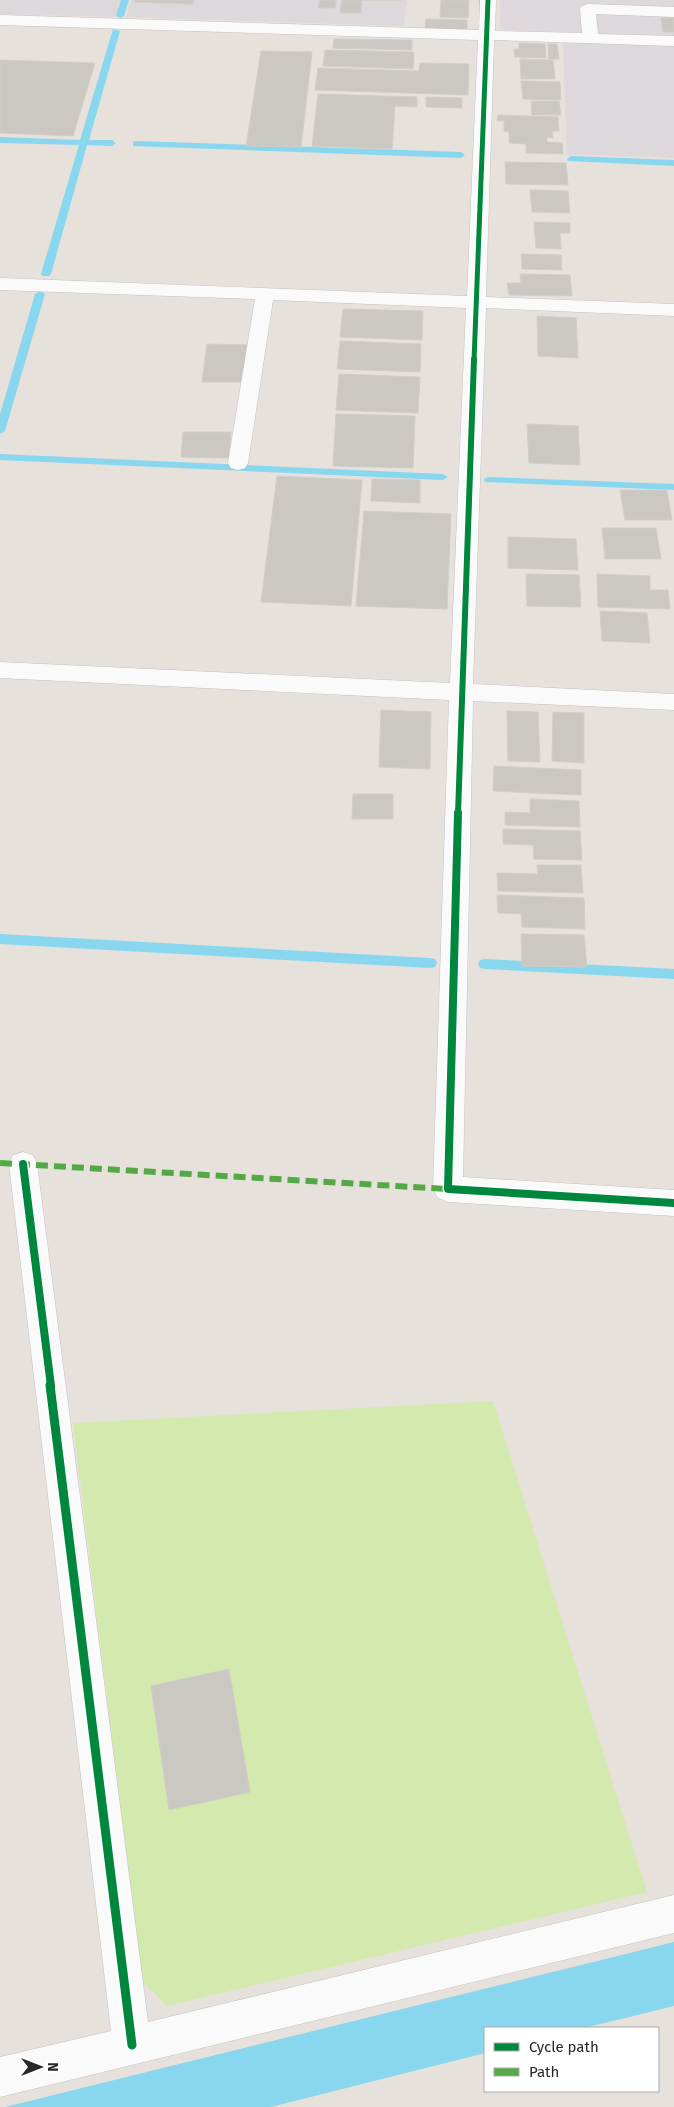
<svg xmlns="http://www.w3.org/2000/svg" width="674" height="2107" viewBox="0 0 674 2107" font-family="'Fira Sans',sans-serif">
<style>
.industrial{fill:#dcd8db}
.pitch{fill:#d4e9ad}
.water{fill:#88d7ef}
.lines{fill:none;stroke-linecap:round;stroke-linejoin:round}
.stream{fill:#88d7ef;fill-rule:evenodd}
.building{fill:#cbc7c3;stroke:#d1cdc7}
.minor-casing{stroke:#c3c1c2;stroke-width:1}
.minor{fill:#fbfafa;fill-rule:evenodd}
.quiet{stroke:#53aa44;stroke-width:6;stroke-dasharray:12 6;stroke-linecap:butt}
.cycleway-far3-casing{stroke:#fff;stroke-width:7}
.cycleway-far2-casing{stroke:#fff;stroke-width:9}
.cycleway-far1-casing{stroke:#fff;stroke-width:11}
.cycleway-casing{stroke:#fff;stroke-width:12}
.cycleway-far3{stroke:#00873e;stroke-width:5}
.cycleway-far2{stroke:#00873e;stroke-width:6}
.cycleway-far1{stroke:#00873e;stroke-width:8}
.cycleway{stroke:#00873e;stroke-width:9}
</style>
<rect width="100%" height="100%" fill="#e6e1db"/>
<!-- industrial -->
<g class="industrial">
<path d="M0,0h121l-5,17 -116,-3z"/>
<path d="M131,0h276l-3,26 -278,-9z"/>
<path d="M500,0h174v36l-169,-6 -5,-3z"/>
<path d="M563,43l111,3v112l-107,-4z"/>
</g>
<!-- pitch -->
<path class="pitch" d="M493,1401l154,491 -480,114 -25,-26 -69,-557z"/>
<!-- water -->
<path class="water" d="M674,1942v64l-90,22h-99v25l-214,54h-266z"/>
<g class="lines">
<!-- stream -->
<g class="stream">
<path d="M121,0h8l-5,16 -4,2 -4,-2z"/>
<path d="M113,29l7,2 -31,109h23l4,3 -4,3 -25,-1 -36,129 -2,2h-6l-2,-2 38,-129 -79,-2v-6l80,3z"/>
<path d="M136,141l325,11 4,3 -4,3 -328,-12v-4z"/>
<path d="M571,156l103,4v6l-106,-5 -1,-2z"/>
<path d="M40,291l5,3 -40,137 -5,3v-20l35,-120z"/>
<path d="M0,454l443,20 5,3 -5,3 -443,-20z"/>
<path d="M489,477l185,7v6l-189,-8 -1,-2 1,-2z"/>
<path d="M0,934l430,24 5,1 2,4 -2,4 -5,1 -430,-24z"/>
<path d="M485,959l189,10v10l-189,-10 -5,-1 -2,-4 2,-4z"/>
</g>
</g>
<!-- building -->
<g class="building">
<path d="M135,0h59l-1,4 -58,-2z"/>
<path d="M320,0h16l-1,8h-17z"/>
<path d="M342,0h61h-41l-1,13h-21z"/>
<path d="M441,0h28l-1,18 -28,-1z"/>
<path d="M661,18h13v14h-11z"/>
<path d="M426,19l41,1v10l-42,-1z"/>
<path d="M334,39l78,1v10l-79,-2z"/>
<path d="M519,43l26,1 1,14 -31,-1 -1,-8h5z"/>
<path d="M548,44h9l2,15h-10z"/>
<path d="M325,50l89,2 -1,17 -90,-3z"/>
<path d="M261,51l51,1 -11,95 -55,-1z"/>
<path d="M520,59l33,1 2,19h-34z"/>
<path d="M0,60l95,3 -22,73 -73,-3z"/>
<path d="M420,63l49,1 -1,31 -153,-5 3,-22 101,3z"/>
<path d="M521,81l39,1 1,18 -38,-1z"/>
<path d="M318,94l99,3v10l-22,-1 -3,43 -80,-3z"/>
<path d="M426,97l36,1v10l-36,-1z"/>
<path d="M531,101h28l2,14h-29z"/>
<path d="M498,115l60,2 1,14h-7l1,7 -6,-1v5l15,1 1,11 -37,-1v-9l-17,-1v-11l-5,-1v-10h-7z"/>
<path d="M505,162l61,1 2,22 -62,-1z"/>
<path d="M530,190l38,1 2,22 -38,-1z"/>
<path d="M534,222l36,1v10h-10l1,16 -25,-1z"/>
<path d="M521,254l40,1 1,15 -40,-1z"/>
<path d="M520,274l50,1 2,21 -63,-1 -2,-12h14z"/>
<path d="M343,309l80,2 -1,29 -82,-3z"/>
<path d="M537,316l39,2 2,40 -40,-2z"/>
<path d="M340,341l81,3 -1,28 -83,-3z"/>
<path d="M207,344l44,1 -4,37h-45z"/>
<path d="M339,374l81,3 -2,36 -82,-3z"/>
<path d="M336,414l79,2 -2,52 -80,-2z"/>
<path d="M527,424l51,2 2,39 -51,-2z"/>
<path d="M183,432h48l-2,26 -48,-1z"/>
<path d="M277,476l85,4 -11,126 -90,-4z"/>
<path d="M372,479l48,1v23l-49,-2z"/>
<path d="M620,490h47l5,30h-47z"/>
<path d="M364,511l87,3 -4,95 -91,-3z"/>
<path d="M602,528h54l5,31h-56z"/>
<path d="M508,537l68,2 2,31 -70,-2z"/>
<path d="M526,574l53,1 2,32 -54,-1z"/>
<path d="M597,574l53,2v14h18l2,19 -72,-2z"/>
<path d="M600,611l47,2 3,30 -48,-2z"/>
<path d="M381,710l50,2 -1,57 -51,-2z"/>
<path d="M507,711l31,1 2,50 -32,-1z"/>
<path d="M553,712l31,1v50l-32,-2z"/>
<path d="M494,766l87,4v25l-88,-4z"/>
<path d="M353,794h40v25h-41z"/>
<path d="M530,799l49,2 1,26 -75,-2v-13l25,1z"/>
<path d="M503,829l77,2 2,29 -48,-1 -1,-14 -30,-1z"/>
<path d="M537,865h44l2,28 -85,-2 -1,-18 41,1z"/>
<path d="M497,895l87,3 1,31 -63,-2 -1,-13 -23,-1z"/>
<path d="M521,934l63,1 3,32 -65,-1z"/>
<path d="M229,1669l21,123 -81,18 -18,-124z"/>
</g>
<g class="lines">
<defs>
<g id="minor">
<path d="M480,0h16l-1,31 87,2 -2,-24 2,-3 6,-2 86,3v10l-78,-3 2,20 76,2v10l-180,-6 -8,257 188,7v12l-188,-8 -13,376 201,10v16l-201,-9 -10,476 211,13v26l-226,-14 -10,-4 -5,-9 16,-489 -449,-22v-16l450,21 16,-375 -193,-8 -25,163 -3,5 -7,2 -7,-2 -3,-5 27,-164 -255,-9v-12l467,18 11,-256 -478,-15v-10l479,15z"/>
<path d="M23,1152l10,3 4,9 111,858 526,-127v38l-674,164v-40l111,-26 -102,-867 4,-9z"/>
</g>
</defs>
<!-- minor casing -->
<use href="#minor" class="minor-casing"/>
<!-- minor -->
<use href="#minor" class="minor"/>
<!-- quiet -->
<path class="quiet" d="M0,1163l448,26"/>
<defs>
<path id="cycleway-far3" d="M474,361l14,-361"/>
<path id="cycleway-far2" d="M458,814l16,-455"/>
<g id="cycleway-far1">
<path d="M458,813l-10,376 226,14"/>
<path d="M23,1164l28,222"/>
</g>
<path id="cycleway" d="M50,1385l82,660"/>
</defs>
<!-- cycleway-far3 casing -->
<use href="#cycleway-far3" class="cycleway-far3-casing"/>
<!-- cycleway-far2 casing -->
<use href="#cycleway-far2" class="cycleway-far2-casing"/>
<!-- cycleway-far1 casing -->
<use href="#cycleway-far1" class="cycleway-far1-casing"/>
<!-- cycleway casing -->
<use href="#cycleway" class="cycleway-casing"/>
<!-- cycleway-far3 -->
<use href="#cycleway-far3" class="cycleway-far3"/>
<!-- cycleway-far2 -->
<use href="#cycleway-far2" class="cycleway-far2"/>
<!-- cycleway-far1 -->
<use href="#cycleway-far1" class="cycleway-far1"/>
<!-- cycleway -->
<use href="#cycleway" class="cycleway"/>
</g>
<!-- legend -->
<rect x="484" y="2027" width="175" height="65" fill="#ffffff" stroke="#a9a9a9"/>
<rect x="494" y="2043" width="25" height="8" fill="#00873e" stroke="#a9a9a9"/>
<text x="529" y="2052" font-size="15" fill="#272727">Cycle path</text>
<rect x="494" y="2068" width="25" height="8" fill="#53aa44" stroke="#a9a9a9"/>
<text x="529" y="2077" font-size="15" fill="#272727">Path</text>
<!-- north arrow -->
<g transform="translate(40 2067) rotate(90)" stroke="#ffffff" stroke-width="4" paint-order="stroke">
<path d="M0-4L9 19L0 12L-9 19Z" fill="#272727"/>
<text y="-8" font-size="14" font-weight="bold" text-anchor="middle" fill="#272727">N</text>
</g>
</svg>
